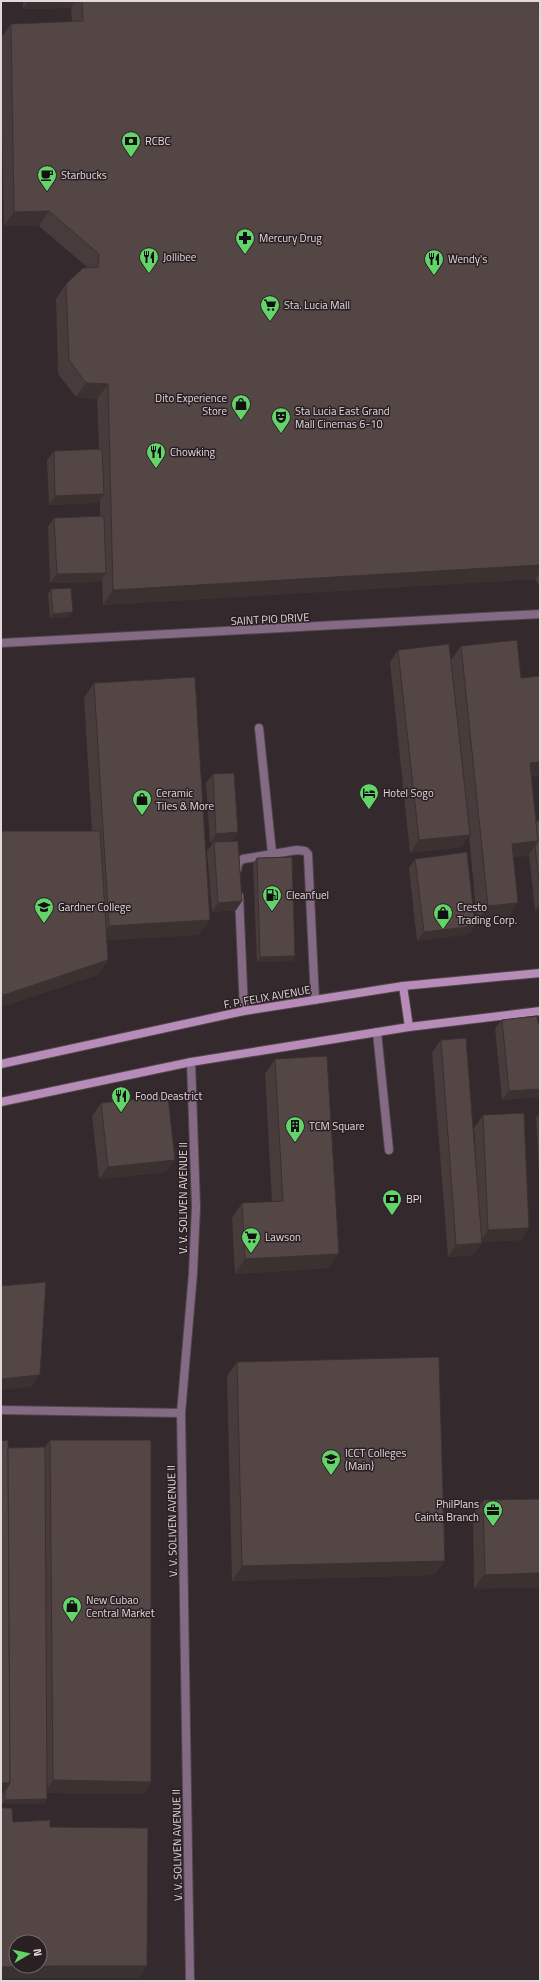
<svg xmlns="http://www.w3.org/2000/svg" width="541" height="1982" viewBox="0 0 541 1982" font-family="'Titillium Web',sans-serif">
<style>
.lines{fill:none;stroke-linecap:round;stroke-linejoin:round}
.service-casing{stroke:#504549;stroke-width:10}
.minor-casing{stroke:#504549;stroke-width:10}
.secondary-casing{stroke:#504549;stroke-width:10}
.service{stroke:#856a86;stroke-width:8}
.minor{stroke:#856a86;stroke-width:8}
.secondary{stroke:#b78cb9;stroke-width:8}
.wall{fill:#473c3b}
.shaded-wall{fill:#3a3130}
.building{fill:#534645;stroke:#3a3130;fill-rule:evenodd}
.labels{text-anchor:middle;stroke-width:3;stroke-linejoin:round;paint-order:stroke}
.poi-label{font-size:11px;fill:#e1d9dc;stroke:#2a1f23;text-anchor:start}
.street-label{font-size:11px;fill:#e1d9dc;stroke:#2a1f23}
</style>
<rect width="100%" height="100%" fill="#34292d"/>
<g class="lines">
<defs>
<g id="service">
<path d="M259,728l13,125"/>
<path d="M237,870l1,-7 5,-4 54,-9 8,1 3,3 7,146"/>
<path d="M239,896l5,115"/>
<path d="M377,1032l12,118"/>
</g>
<g id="minor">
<path d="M1,643l539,-29"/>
<path d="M1,1410l180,3"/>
<path d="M190,1981l-9,-568 12,-140 3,-66 -5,-145"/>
</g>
<g id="secondary">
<path d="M403,986l6,41"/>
<path d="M1,1064l243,-53 159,-25 137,-13"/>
<path d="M1,1102l190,-40 218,-35 131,-16"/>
</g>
</defs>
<!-- service casing -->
<use href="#service" class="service-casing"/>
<!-- minor casing -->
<use href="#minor" class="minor-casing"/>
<!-- secondary casing -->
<use href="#secondary" class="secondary-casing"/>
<!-- service -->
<use href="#service" class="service"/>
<!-- minor -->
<use href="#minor" class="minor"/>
<!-- secondary -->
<use href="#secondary" class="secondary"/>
</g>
<!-- wall -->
<g class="wall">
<path d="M23,1h516l1,32v554l-5,-8 -432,26 -1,-27 -3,4 -49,1 -2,-56 6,-9 46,-2v-17l-3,4 -48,2 -2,-45 7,-9 45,-2 -2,-50 -21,-2 -18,-23 -2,-75 10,-15 22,-16 -49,-42h-35l-3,-145v-43l10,-14 61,-2 -1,-16 -1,2 -47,1z"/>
<path d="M51,589l18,28 -19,1 -2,-24z"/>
<path d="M461,646l70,130 5,45h4v89h-5l-6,-55 -1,1 -14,1 -6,61 -31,3 -8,-85 -8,11 -51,6 -20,-191 8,-12 53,10z"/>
<path d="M94,683l105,252 -92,5 1,20 -10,15 -97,32v-176h91l-8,-133z"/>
<path d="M213,774l19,67 10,60 -6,9 -24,2 -5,-61 6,-8h-3l-4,-60z"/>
<path d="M257,858l38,98 -3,5 -35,1 -4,-99z"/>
<path d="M415,859l60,67 -6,8 -52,7 -8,-73z"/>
<path d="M502,1020l36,3 2,74 -38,3 -7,-72z"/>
<path d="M441,1040l36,138 -3,-50 9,-13 38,125 -39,2 -9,13 -25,2 -16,-205z"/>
<path d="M275,1059l54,209 -94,6 -3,-56 10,-15 30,-1 -7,-128z"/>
<path d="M101,1103l65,69 -67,7 -7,-63z"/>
<path d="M540,1113v76l-4,-71z"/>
<path d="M237,1362l198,213 -203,6 -5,-205z"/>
<path d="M50,1440l101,342 -8,12 -96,-1v6l-3,5h-43l7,-356 37,-1z"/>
<path d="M540,1499l-66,90 -1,-74 10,-15z"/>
</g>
<!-- shaded-wall -->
<g class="shaded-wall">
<path d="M28,1h47l-5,7 -47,1z"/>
<path d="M49,211l-10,15h-35l10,-14z"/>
<path d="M86,383l22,1 -11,15 -21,-2z"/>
<path d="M104,494l-7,9 -48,2 6,-9z"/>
<path d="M540,565v7l-5,7 -432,26 10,-15z"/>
<path d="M106,573l-7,9 -49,1 7,-9z"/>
<path d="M73,612l-4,5 -19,1 3,-4z"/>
<path d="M540,762v14l-20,2 10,-15z"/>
<path d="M238,832l-6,9 -22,2 6,-9z"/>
<path d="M470,835l-9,12 -51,6 9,-13z"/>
<path d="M538,841l-10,15 -26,3 10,-15z"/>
<path d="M242,901l-6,9 -24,2 6,-9z"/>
<path d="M518,903l-10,15 -31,3 11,-15z"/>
<path d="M540,903v7h-5z"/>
<path d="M210,920l-11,15 -100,6 10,-15z"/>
<path d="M475,926l-6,8 -52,7 7,-9z"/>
<path d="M295,956l-3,5 -35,1 3,-5z"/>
<path d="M108,960l-10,15 -97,32v-8l3,-4z"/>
<path d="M540,1089v8l-38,3 7,-9z"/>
<path d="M175,1160l-9,12 -67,7 9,-12z"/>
<path d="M529,1228l-8,12 -41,2 8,-12z"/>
<path d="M482,1243l-9,12 -25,2 8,-12z"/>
<path d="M339,1254l-10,14 -94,6 10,-15z"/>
<path d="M40,1375l-8,12 -31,3v-11z"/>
<path d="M445,1561l-10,14 -203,6 10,-15z"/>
<path d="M540,1573v15l-66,1 11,-14z"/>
<path d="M53,1780l98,2 -8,12 -99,-1z"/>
<path d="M1,1783h9l-9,12z"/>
<path d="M47,1799l-3,5h-43l4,-4z"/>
<path d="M54,1966h93l-8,12h-94l-44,1v-12z"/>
</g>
<!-- building -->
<g class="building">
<path d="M82,1h457l1,32v532l-427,25 -5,-206 -22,-1 -17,-23 -3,-76 17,-16 15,-1 1,-13 -50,-43 -35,1 -3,-188 72,-3z"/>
<path d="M102,449l2,45 -49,2 -1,-45z"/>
<path d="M104,516l2,57 -49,1 -3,-56z"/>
<path d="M71,588l2,24 -20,2 -2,-25z"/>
<path d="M517,640l4,38 19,-2v86l-10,1 8,78 -26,3 6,59 -30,3 -27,-260z"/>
<path d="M449,644l21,191 -51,5 -21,-190z"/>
<path d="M195,677l15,243 -101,6 -15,-243z"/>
<path d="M234,773l4,59 -22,2 -3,-60z"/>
<path d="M536,821h4v70l-5,-45 3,-5z"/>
<path d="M1,831h99l8,129 -104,35 -3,-3z"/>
<path d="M238,841l4,60 -24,2 -4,-61z"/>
<path d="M467,852l8,74 -51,6 -9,-73z"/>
<path d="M292,857l3,99 -35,1 -3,-99z"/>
<path d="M537,1016l1,7h2v66l-31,2 -7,-71z"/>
<path d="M466,1038l16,205 -26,2 -15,-205z"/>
<path d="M327,1056l12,198 -94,5 -3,-56 41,-2 -8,-142z"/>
<path d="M168,1096l7,64 -67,7 -7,-64z"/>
<path d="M524,1113l5,115 -41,2 -5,-115z"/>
<path d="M46,1282l-6,93 -39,4v-93z"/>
<path d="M439,1357l6,204 -203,5 -5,-204z"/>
<path d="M8,1440l2,343h-9v-342z"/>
<path d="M50,1440h101v342l-98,-2z"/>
<path d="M45,1447l2,352 -42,1v-9l5,-8 -2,-335z"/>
<path d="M540,1499v74l-55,2 -2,-75z"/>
<path d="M1,1808h11l1,14 37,-2v7l98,1 -1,138h-93l-53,1zM16,1942h24v24h-24z"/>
</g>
<!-- icons -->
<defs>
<symbol id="bank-pin" viewBox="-11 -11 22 30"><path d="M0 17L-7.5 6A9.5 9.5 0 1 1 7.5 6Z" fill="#62d469" stroke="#2a1f23"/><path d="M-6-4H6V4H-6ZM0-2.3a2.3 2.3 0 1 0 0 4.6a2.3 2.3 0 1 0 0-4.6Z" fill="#111"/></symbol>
<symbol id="cafe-pin" viewBox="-11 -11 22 30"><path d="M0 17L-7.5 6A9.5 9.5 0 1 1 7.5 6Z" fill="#62d469" stroke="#2a1f23"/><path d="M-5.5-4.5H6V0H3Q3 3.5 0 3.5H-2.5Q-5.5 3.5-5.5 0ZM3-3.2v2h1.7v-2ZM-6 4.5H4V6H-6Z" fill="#111"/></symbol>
<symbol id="pharmacy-pin" viewBox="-11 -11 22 30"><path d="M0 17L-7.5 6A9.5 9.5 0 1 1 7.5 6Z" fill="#62d469" stroke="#2a1f23"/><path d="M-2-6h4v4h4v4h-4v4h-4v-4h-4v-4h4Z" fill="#111"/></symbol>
<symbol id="restaurant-pin" viewBox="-11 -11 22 30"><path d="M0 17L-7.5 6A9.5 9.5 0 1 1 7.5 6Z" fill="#62d469" stroke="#2a1f23"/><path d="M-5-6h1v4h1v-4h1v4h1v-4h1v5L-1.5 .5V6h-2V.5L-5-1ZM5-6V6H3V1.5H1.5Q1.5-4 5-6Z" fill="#111"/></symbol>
<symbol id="supermarket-pin" viewBox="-11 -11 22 30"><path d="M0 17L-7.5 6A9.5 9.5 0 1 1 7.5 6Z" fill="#62d469" stroke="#2a1f23"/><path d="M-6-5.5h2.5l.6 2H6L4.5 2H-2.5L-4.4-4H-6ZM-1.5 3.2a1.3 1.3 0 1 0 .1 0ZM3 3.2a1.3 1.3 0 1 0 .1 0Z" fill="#111"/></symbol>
<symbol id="shop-pin" viewBox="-11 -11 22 30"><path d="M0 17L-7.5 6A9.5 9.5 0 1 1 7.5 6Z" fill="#62d469" stroke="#2a1f23"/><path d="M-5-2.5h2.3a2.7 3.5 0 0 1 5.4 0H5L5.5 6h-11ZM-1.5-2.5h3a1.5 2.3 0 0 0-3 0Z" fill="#111"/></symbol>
<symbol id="theatre-pin" viewBox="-11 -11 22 30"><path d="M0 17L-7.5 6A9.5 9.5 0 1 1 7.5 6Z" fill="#62d469" stroke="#2a1f23"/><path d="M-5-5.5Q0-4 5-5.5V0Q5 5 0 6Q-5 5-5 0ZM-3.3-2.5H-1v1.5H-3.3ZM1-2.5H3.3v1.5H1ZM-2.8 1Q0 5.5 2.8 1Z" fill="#111"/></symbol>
<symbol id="hotel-pin" viewBox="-11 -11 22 30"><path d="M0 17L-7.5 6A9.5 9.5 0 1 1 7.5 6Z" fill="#62d469" stroke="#2a1f23"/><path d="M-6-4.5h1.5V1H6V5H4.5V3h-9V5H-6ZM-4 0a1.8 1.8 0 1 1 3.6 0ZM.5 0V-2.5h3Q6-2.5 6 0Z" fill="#111"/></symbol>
<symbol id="fuel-pin" viewBox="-11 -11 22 30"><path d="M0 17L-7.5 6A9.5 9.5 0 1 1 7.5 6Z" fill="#62d469" stroke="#2a1f23"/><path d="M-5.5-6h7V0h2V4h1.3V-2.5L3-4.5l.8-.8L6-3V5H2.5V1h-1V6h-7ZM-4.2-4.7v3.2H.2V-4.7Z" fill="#111"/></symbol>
<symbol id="university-pin" viewBox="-11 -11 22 30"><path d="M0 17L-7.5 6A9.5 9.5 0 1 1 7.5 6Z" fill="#62d469" stroke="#2a1f23"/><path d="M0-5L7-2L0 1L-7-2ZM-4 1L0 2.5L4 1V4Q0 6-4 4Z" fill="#111"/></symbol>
<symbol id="building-pin" viewBox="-11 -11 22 30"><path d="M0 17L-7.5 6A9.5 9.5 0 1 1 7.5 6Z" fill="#62d469" stroke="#2a1f23"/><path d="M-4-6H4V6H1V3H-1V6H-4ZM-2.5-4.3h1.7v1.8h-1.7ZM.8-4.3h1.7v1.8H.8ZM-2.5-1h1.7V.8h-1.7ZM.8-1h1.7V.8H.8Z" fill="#111"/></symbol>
<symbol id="office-pin" viewBox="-11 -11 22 30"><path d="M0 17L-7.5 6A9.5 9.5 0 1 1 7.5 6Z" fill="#62d469" stroke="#2a1f23"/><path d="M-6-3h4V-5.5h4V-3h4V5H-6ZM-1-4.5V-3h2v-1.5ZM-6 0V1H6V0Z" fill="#111"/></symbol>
</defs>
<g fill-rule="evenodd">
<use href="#bank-pin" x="120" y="130" width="22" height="30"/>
<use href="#cafe-pin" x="36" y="164" width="22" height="30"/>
<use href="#pharmacy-pin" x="234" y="227" width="22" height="30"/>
<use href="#restaurant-pin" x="138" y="246" width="22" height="30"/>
<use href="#restaurant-pin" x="423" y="248" width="22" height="30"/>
<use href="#supermarket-pin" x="259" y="294" width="22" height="30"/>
<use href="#shop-pin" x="230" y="393" width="22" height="30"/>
<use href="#theatre-pin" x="270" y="406" width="22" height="30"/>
<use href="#restaurant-pin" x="145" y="441" width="22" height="30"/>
<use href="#hotel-pin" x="358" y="782" width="22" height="30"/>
<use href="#shop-pin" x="131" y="788" width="22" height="30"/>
<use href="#fuel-pin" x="261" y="884" width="22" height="30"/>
<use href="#university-pin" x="33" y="896" width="22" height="30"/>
<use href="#shop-pin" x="432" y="902" width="22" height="30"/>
<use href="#restaurant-pin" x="110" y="1085" width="22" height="30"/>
<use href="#building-pin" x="284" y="1115" width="22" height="30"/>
<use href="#bank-pin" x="381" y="1188" width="22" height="30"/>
<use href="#supermarket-pin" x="240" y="1226" width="22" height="30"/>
<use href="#university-pin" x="320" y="1448" width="22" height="30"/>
<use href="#office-pin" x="482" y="1499" width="22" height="30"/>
<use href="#shop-pin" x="61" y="1595" width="22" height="30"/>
</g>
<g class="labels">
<!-- poi labels -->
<g class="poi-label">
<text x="145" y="145">RCBC</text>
<text x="61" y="179">Starbucks</text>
<text x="259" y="242">Mercury Drug</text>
<text x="163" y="261">Jollibee</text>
<text x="448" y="263">Wendy's</text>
<text x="284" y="309">Sta. Lucia Mall</text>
<text x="227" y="402" text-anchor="end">Dito Experience<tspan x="227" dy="13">Store</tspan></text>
<text x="295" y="415">Sta Lucia East Grand<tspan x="295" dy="13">Mall Cinemas 6-10</tspan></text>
<text x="170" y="456">Chowking</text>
<text x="156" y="797">Ceramic<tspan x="156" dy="13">Tiles &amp; More</tspan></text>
<text x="383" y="797">Hotel Sogo</text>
<text x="286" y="899">Cleanfuel</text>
<text x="58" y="911">Gardner College</text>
<text x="457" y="911">Cresto<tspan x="457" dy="13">Trading Corp.</tspan></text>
<text x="135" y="1100">Food Deastrict</text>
<text x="309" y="1130">TCM Square</text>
<text x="406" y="1203">BPI</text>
<text x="265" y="1241">Lawson</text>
<text x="345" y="1457">ICCT Colleges<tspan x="345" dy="13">(Main)</tspan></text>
<text x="479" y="1508" text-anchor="end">PhilPlans<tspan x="479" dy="13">Cainta Branch</tspan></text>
<text x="86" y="1604">New Cubao<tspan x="86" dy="13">Central Market</tspan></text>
</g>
<!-- street labels -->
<g class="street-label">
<text transform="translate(270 619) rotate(-3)" y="4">SAINT PIO DRIVE</text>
<text transform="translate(267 997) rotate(-10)" y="4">F. P. FELIX AVENUE</text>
<text transform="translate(183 1198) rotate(-90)" y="4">V. V. SOLIVEN AVENUE II</text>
<text transform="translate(172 1521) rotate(-91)" y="4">V. V. SOLIVEN AVENUE II</text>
<text transform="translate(177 1845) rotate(-91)" y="4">V. V. SOLIVEN AVENUE II</text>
</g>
</g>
<!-- border -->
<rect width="541" height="1982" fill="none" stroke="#e1d9dc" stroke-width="4"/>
<!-- north arrow -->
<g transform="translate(28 1954) rotate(81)"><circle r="19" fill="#2a1f23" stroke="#73696d"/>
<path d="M0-3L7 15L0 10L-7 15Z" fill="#62d469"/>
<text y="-6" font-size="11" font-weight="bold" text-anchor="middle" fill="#e1d9dc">N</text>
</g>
</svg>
